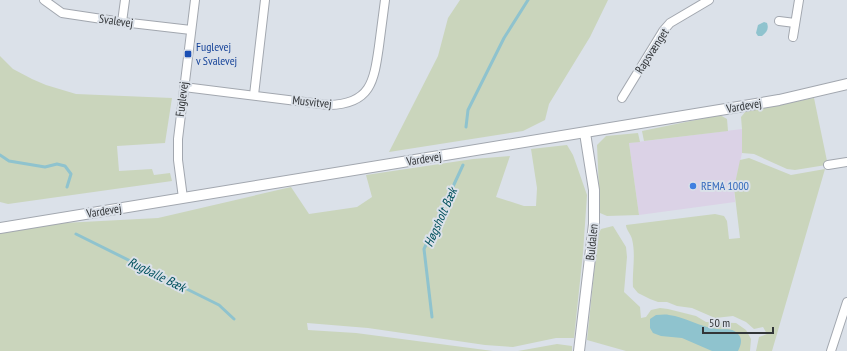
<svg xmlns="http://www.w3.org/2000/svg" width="847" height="351" viewBox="0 0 847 351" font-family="'PT Sans Narrow',sans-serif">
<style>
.commercial{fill:#dbd2e6}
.green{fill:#cad5bc}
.water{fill:#8fc3ce}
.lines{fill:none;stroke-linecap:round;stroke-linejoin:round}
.stream{stroke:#8fc3ce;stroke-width:3}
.minor-casing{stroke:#a2a7af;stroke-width:10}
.tertiary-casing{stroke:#a2a7af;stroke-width:12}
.minor{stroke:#fff;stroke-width:8}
.tertiary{stroke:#fff;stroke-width:10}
.transit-dot{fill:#1a4fb4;stroke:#dbe1e9;stroke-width:1.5}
.shop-dot{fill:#3f7fe0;stroke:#dbe1e9;stroke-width:1.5}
.labels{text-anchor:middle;stroke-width:4;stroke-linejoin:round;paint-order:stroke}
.street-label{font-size:12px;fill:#323538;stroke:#dbe1e9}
.transit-label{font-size:12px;fill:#164399;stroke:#dbe1e9;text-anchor:start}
.shop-label{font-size:12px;fill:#366cbe;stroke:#dbe1e9;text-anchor:start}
.water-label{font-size:13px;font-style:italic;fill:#02515d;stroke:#dbe1e9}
</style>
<rect width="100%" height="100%" fill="#dbe1e9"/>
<!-- commercial -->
<path class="commercial" d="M742,129v24l-8,35 1,14 -96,13 -10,-72z"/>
<!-- green -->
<g class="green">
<path d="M460,0h148l-18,37 -41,67 -4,16 -22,11 -134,21 49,-96 10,-38z"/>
<path d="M0,56l13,13 19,10 14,6 30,9 96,4 -7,45 -48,3 2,25 33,-2 2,6 16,-2 2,8 -164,23 -8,-2z"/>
<path d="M814,98l13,63 -1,4 -31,5 -8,-1 -33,-15 -12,-1v-24l-1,-12 5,-6z"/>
<path d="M720,115l7,4 1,12 -84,10 -2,-10z"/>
<path d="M638,133l2,9 -11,1 10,72 -32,1 -7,-3 -3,-68 9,-9z"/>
<path d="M567,145l6,10 14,40 -4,58 -9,85h-18l-43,9 -28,-2 -117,-17 -61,-5 1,7 48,3 137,18h-493v-118l63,-10 95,-5 133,-31 18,27 48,-7 15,-10 -6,-22 107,-16 37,-3 -14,41 28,9h12l1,-18 -6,-39z"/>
<path d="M749,158l42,17 34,-6 -53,182h-16l3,-14 8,-3 -4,-7 -9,2 -8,-7 -13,-6 -18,2 -23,-10 -15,-2 -10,-4h-9l-8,-3 -12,-6 -5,-6c-1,-16 3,-32 -1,-48 -1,-5 -6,-9 -6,-14l89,-11 9,2 3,5 2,18 11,-1 -6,-50 6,-28z"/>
<path d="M613,226l13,21 1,10 -3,35 16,15 1,11 5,-1 5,-7 9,-2 8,1 28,7 10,6 30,1 10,7 5,9 -1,12h-124l-39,-11 11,-105 3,-6z"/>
<path d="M557,344l15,2v5h-54z"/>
</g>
<!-- water -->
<g class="water">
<path d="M764,22l3,1c2,6 0,9 -5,13h-4l-2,-3 2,-8z"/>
<path d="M656,315c4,0 9,-1 13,0 16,2 31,12 48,14 8,1 15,-2 21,5 5,5 3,11 0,17h-26l-30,-13 -21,-2 -8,-3 -3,-5v-9z"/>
</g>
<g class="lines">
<!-- stream -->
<g class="stream">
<path d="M466,127l2,-17 36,-72 24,-38"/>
<path d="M0,155l9,6 36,6 12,-3 8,2 6,8 -4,13"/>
<path d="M76,234l143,71 15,14"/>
<path d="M432,317l-8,-68 39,-84"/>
</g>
<defs>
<g id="minor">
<path d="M44,0l18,13 60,9 69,8"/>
<path d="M779,21l16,2"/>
<path d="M122,22l3,-22"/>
<path d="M793,37l6,-37"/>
<path d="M184,87l145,18c42,-1 45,-24 50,-59 2,-16 4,-31 6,-46"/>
<path d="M254,95l11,-95"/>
<path d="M622,98l41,-67 7,-8 39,-23"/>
<path d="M828,165l19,-3"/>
<path d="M183,198l-5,-38v-21l17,-139"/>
<path d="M831,351l16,-49"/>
</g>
<g id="tertiary">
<path d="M0,228l732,-120 47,-8 68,-16"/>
<path d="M579,351l15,-127v-34l-9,-57"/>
</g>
</defs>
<!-- minor casing -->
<use href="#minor" class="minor-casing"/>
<!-- tertiary casing -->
<use href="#tertiary" class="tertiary-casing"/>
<!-- minor -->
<use href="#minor" class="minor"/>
<!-- tertiary -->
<use href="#tertiary" class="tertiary"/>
</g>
<!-- markers -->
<rect class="transit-dot" x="184" y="50" width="8" height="8" rx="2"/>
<circle class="shop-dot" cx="693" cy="186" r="4"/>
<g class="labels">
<!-- street labels -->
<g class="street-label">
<text transform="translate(116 21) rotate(8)" y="4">Svalevej</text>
<text transform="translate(652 51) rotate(-57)" y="4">Rapsvænget</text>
<text transform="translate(182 99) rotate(-83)" y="4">Fuglevej</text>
<text transform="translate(312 102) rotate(6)" y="4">Musvitvej</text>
<text transform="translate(744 106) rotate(-10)" y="4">Vardevej</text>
<text transform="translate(424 159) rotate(-9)" y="4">Vardevej</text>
<text transform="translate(104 211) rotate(-9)" y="4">Vardevej</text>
<text transform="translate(592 242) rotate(-84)" y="4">Buldalen</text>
</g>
<!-- transit labels -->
<g class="transit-label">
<text x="196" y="51">Fuglevej<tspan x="196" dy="14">v Svalevej</tspan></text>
</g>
<!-- shop labels -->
<g class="shop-label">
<text x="701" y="190">REMA 1000</text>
</g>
<!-- water labels -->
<g class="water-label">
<text transform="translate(440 217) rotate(-66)" y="5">Høgsholt Bæk</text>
<text transform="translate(157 274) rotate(26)" y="5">Rugballe Bæk</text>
</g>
</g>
<!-- scale -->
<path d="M703 327v6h70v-6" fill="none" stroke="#323538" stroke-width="2"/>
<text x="709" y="327" font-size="12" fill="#323538" stroke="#dbe1e9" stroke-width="3" paint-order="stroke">50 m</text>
</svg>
